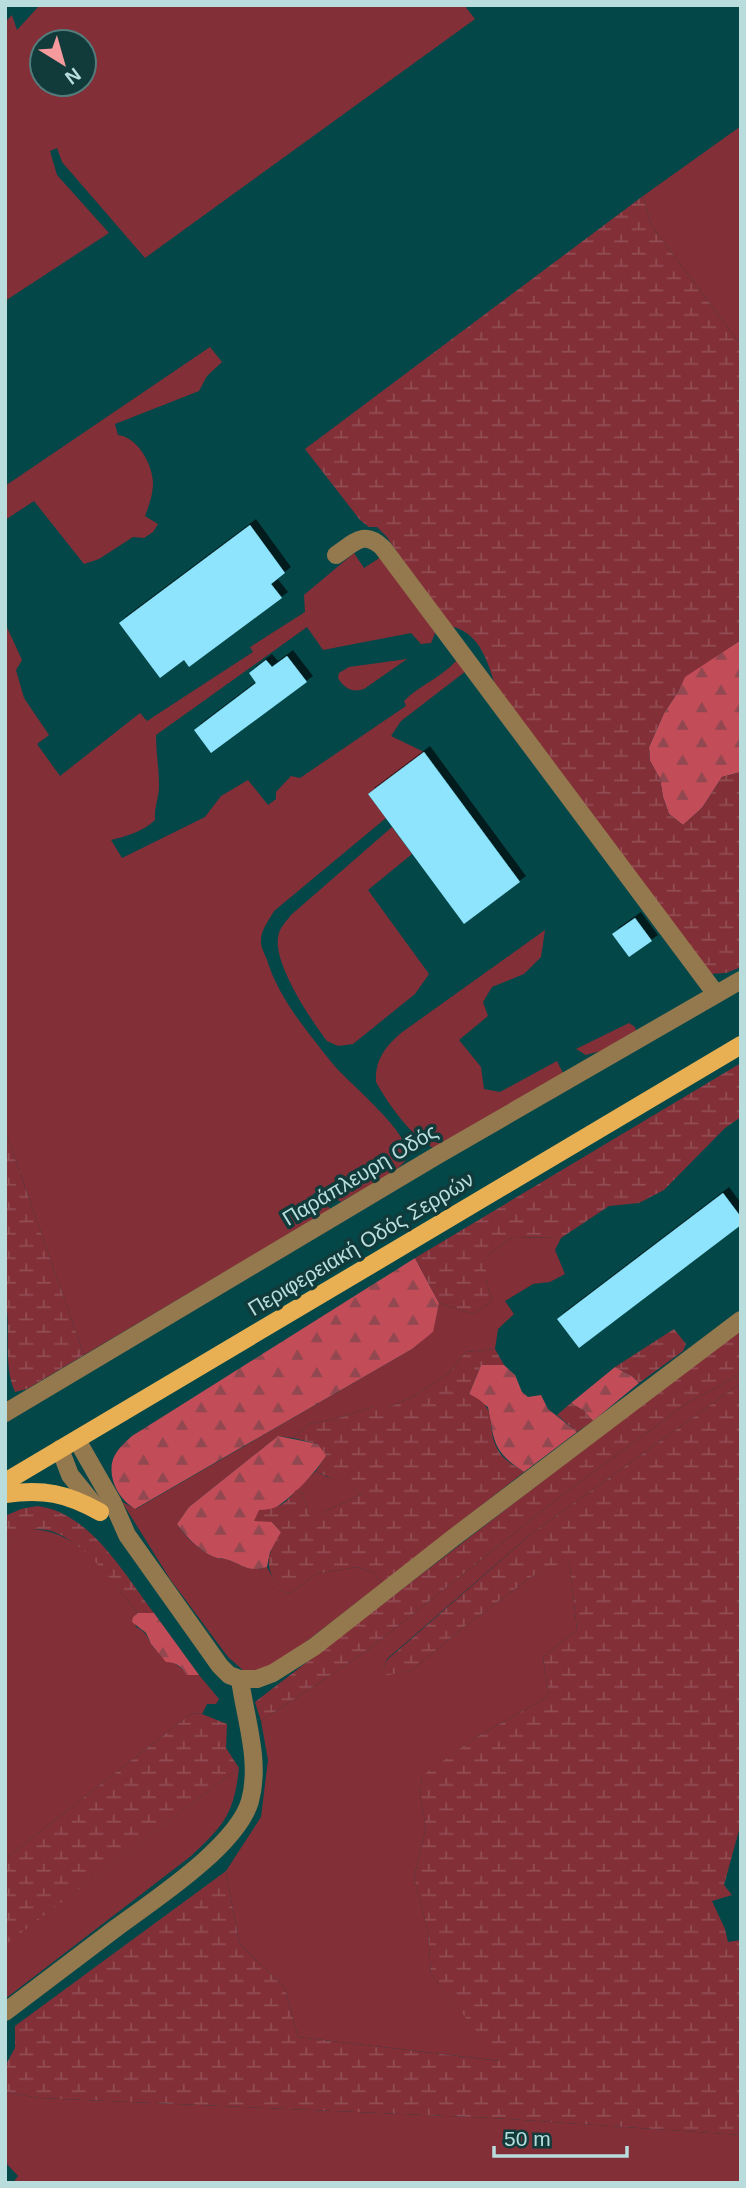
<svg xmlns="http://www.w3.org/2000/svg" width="746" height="2188" viewBox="0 0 746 2188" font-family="Arial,sans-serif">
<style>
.green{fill:#832f37;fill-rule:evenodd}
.forest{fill:url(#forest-firs)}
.wetland{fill:url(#wetland-marsh)}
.building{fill:#8de4fc;filter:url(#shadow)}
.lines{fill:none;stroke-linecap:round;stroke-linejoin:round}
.minor{stroke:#94784e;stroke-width:18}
.major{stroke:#e9b053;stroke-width:18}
.labels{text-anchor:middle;stroke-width:7;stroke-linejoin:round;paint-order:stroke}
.street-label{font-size:21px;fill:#b9dddd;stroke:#113a3b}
</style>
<defs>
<pattern id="forest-firs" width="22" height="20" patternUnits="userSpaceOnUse" patternTransform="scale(1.75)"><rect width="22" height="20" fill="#c24c58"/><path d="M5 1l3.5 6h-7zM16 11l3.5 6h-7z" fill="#924850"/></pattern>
<pattern id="wetland-marsh" width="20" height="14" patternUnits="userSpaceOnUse" patternTransform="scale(1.75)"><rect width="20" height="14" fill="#832f37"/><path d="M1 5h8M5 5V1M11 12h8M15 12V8" fill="none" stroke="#924d54"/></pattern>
<filter id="shadow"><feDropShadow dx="6" dy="-6" stdDeviation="0" flood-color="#0009"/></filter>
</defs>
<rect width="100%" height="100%" fill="#044749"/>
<!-- green -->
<g class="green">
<path d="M40,5h424l11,14 -330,239 -83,-96 -5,-14 -7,3 7,24 52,58 -104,68v-279l7,-7 5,15zM42,42h42v42h-42z"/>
<path d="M741,126v219l-90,-120 -8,-29z"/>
<path d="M210,347l12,15 -15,14 -8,15 -84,33 3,11c19,2 34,28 35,47 0,13 -4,23 -8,34l13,8 -5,8 -9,6 -11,-1 -34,22 -15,5 -50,-63 -29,19v-34z"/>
<path d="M354,553l10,15 17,-11 31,40 23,36 -4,10 -10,1 -10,-11 -88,17 -16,-23 -151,108c0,18 3,34 3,51 0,12 -5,20 -4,34 -13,12 -28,16 -44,20l11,18 83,-41 16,-21 27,-16 20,25 8,-6v-7l15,-16 9,2 106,-72 -2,-5c17,-17 37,-23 53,-41l9,11 -65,50 -10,15 33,16 -56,42 18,24 -112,93c-5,9 -13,19 -13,29 -1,6 4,14 6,20 12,39 40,71 65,103 15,19 81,71 75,94 -4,14 -53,37 -66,45l-21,-13 -8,6 19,14 -247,146 -79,-225v-507l17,37 -6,10 8,28 25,37 -12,9 23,32 80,-63 7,8 106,-69 -3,-5 55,-35 -1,-17z"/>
<path d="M407,659l-43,30c-12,4 -20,-1 -26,-11l1,-5 10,-6z"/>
<path d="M392,827l20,27 -44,36 61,84 -14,20 -62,50 -15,2 -11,-5c-16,-21 -53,-76 -49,-103 1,-10 7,-15 13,-23z"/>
<path d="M545,930l-4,27 -17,17 -32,13 -9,15 5,14 -29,24 22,27 3,22 16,3 57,-31 6,12 -130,75c-23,-13 -44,-43 -57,-66 -1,-22 9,-35 25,-49z"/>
<path d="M629,1023l6,4 1,4 -35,20 -15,4 -10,-6z"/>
<path d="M512,1237l49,1 -6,12 10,24 -15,8 -17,2 -28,17 9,13 -16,15 -3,20 -29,3 -17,21 -31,21 -28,13h-17l-34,11 -30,6 -16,14 -15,-2 -89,71 -12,17c8,13 23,27 37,33 4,2 7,1 11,2 19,5 20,14 42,8l13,24 11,2 25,-19 40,-7 17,5 9,11 -106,82 -11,5 -21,1 -16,-14 -58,-78 -48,-77 14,7 276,-160 20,-17 7,-29 34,11 19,-13 -6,-22v-22z"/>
<path d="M741,1374v9l-210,151 -144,125 -6,17 31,-6 52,-43 67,-50 38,-19 8,72 -34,27 6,39 -74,42 -53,39 -2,19 6,31 -12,51 14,53 3,43 70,87 -203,-24 -13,-49 -46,-45 -13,-72 35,-54 7,-57 -7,-39 107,-71 189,-151 130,-96z"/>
<path d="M316,1471l11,6 18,5 16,13 -36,16 -13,12 -10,-30 -6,-3z"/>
<path d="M27,1529c54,0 80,46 111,84l-5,4 3,10c14,7 10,12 19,22 9,11 24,14 33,26h11l20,24 -3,5h-9l-5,10 -10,-1 -187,146v-310l8,-10z"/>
<path d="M239,1768c-5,46 -15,57 -48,88l-186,143v-54l3,-3z"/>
<path d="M5,2092l34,6 454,20 248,17v48h-728l5,-7 -13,-14z"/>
</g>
<!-- forest -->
<g class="forest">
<path d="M741,640v132l-19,5 -20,31 -19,17 -14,-11 -6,-17 -3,-18 -10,-18 -1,-14 15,-34 14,-21 7,-16z"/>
<path d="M415,1258l24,45 -6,29 -21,17 -277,160c-15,-9 -26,-27 -23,-46 2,-11 12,-20 20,-27z"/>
<path d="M481,1365h23l11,10 7,17 6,5 13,-2 7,14 29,23 -53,40c-31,-20 -30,-31 -36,-65l-19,-13z"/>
<path d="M615,1367l17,9 7,7 -46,38 -9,-10 -13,-8z"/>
<path d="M278,1436l40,8 9,11c-14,20 -34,42 -55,55v12l10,11 -12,19 -3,15c-22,6 -23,-3 -42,-8 -3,-1 -7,0 -11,-2 -14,-6 -28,-20 -37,-33l12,-17z"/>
<path d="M138,1613h16l45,62h-12c-6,-8 -10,-13 -21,-13l-15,-18 -5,-11 -14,-11 1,-5z"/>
</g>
<!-- wetland -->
<g class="wetland">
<path d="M643,196l8,29 90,120v295l-56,37 -7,15 -14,21 -15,34 1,14 10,18 3,18 6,17 14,11 19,-17 20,-31 19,-5v195l-15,6 -18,1 -209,-278c-11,-30 -16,-66 -54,-71l-58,-88 -10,-10h-8l-9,-7 -55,-71z"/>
<path d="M741,1063v54l-16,11 -61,62 -25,13 -30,3 -48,32 -49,-1 -26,20v22l6,22 -19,13 -34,-11 -24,-45z"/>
<path d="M5,1130l79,225 -57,34 -12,3c-13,-29 -3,-64 -10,-96z"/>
<path d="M674,1329l12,15 -3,7 -44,32 -7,-7 -17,-9z"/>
<path d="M741,1329v45l-54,29 -130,96 -189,151 -107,71 -6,-19z"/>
<path d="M495,1349l9,16h-23l-12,29c32,14 15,32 29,56 5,10 17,16 26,22l-142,111 -9,-11 -17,-5 -40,7 -25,19 -12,-2c-14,-28 -14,-32 2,-59l-9,-10 -18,-1 5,-11c17,0 27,-6 37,-20l6,3 10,29 13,-11 36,-16c-16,-14 -27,-14 -45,-24l10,-15 -8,-12 -25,-6 16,-14 30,-6 34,-11h17l28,-13 31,-21 17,-21z"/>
<path d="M741,1383v440l-17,62 8,10 -20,6 13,28 3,13 13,-2v195l-248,-17 -454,-20 -34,-6v-26l10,-18v-22l211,-155 13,72 46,45 13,49 202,24 -69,-87 -3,-43 -14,-53 12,-51 -6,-31 2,-20 53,-38 74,-42 -6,-39 34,-27 -8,-71 -38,18 -67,50 -52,43 -32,7 7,-17 144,-126z"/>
<path d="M571,1403l13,8 9,10 -16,11 -20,-17z"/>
<path d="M37,1506c53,6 87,68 117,107h-16c-28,-34 -88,-123 -133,-64v-33l16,-7z"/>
<path d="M192,1713l10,1 25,10 -1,24 13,20 -234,177v-86z"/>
</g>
<!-- building -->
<g class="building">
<path d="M250,525l35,48 -14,11 11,14 -93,69 -5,-7 -24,18 -41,-55z"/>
<path d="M287,656l20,26 -96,71 -17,-23 62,-47 -7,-10 17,-13 6,7z"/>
<path d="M424,752l96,130 -56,42 -96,-130z"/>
<path d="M635,918l17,23 -23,16 -17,-23z"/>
<path d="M723,1193l18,24v8l-162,123 -22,-29z"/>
</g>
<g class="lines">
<!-- minor -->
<g class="minor">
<path d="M336,555c18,-12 28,-26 47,-7l333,446"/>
<path d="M5,1413l431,-257 305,-176"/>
<path d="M77,1440l36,63 14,32 93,131 9,9 11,4h17l16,-6 41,-26 139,-109 288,-218"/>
<path d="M60,1449l10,26 29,36"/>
<path d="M5,2012c37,-28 74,-56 111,-84 38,-28 121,-82 134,-127 11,-40 -5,-83 -10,-122"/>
</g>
<!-- major -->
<g class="major">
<path d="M5,1482l736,-437"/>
<path d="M5,1494c39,-5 61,-1 95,18"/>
</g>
</g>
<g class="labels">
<!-- street labels -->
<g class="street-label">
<text transform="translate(360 1175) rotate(-31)" y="7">Παράπλευρη Οδός</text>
<text transform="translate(361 1244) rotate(-31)" y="7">Περιφερειακή Οδός Σερρών</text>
</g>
</g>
<!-- border -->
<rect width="746" height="2188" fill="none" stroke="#b9dddd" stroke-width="14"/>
<!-- north arrow -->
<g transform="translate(63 63) rotate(143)"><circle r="33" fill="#113a3b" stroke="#547b7c" stroke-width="2"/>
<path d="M0-5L12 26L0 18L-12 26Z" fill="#f59b9e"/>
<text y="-10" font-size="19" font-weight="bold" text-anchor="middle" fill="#b9dddd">N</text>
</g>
<!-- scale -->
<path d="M494 2146v10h133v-10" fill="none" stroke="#b9dddd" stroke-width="3.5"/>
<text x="504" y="2146" font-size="21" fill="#b9dddd" stroke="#113a3b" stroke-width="5" paint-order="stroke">50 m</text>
</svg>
